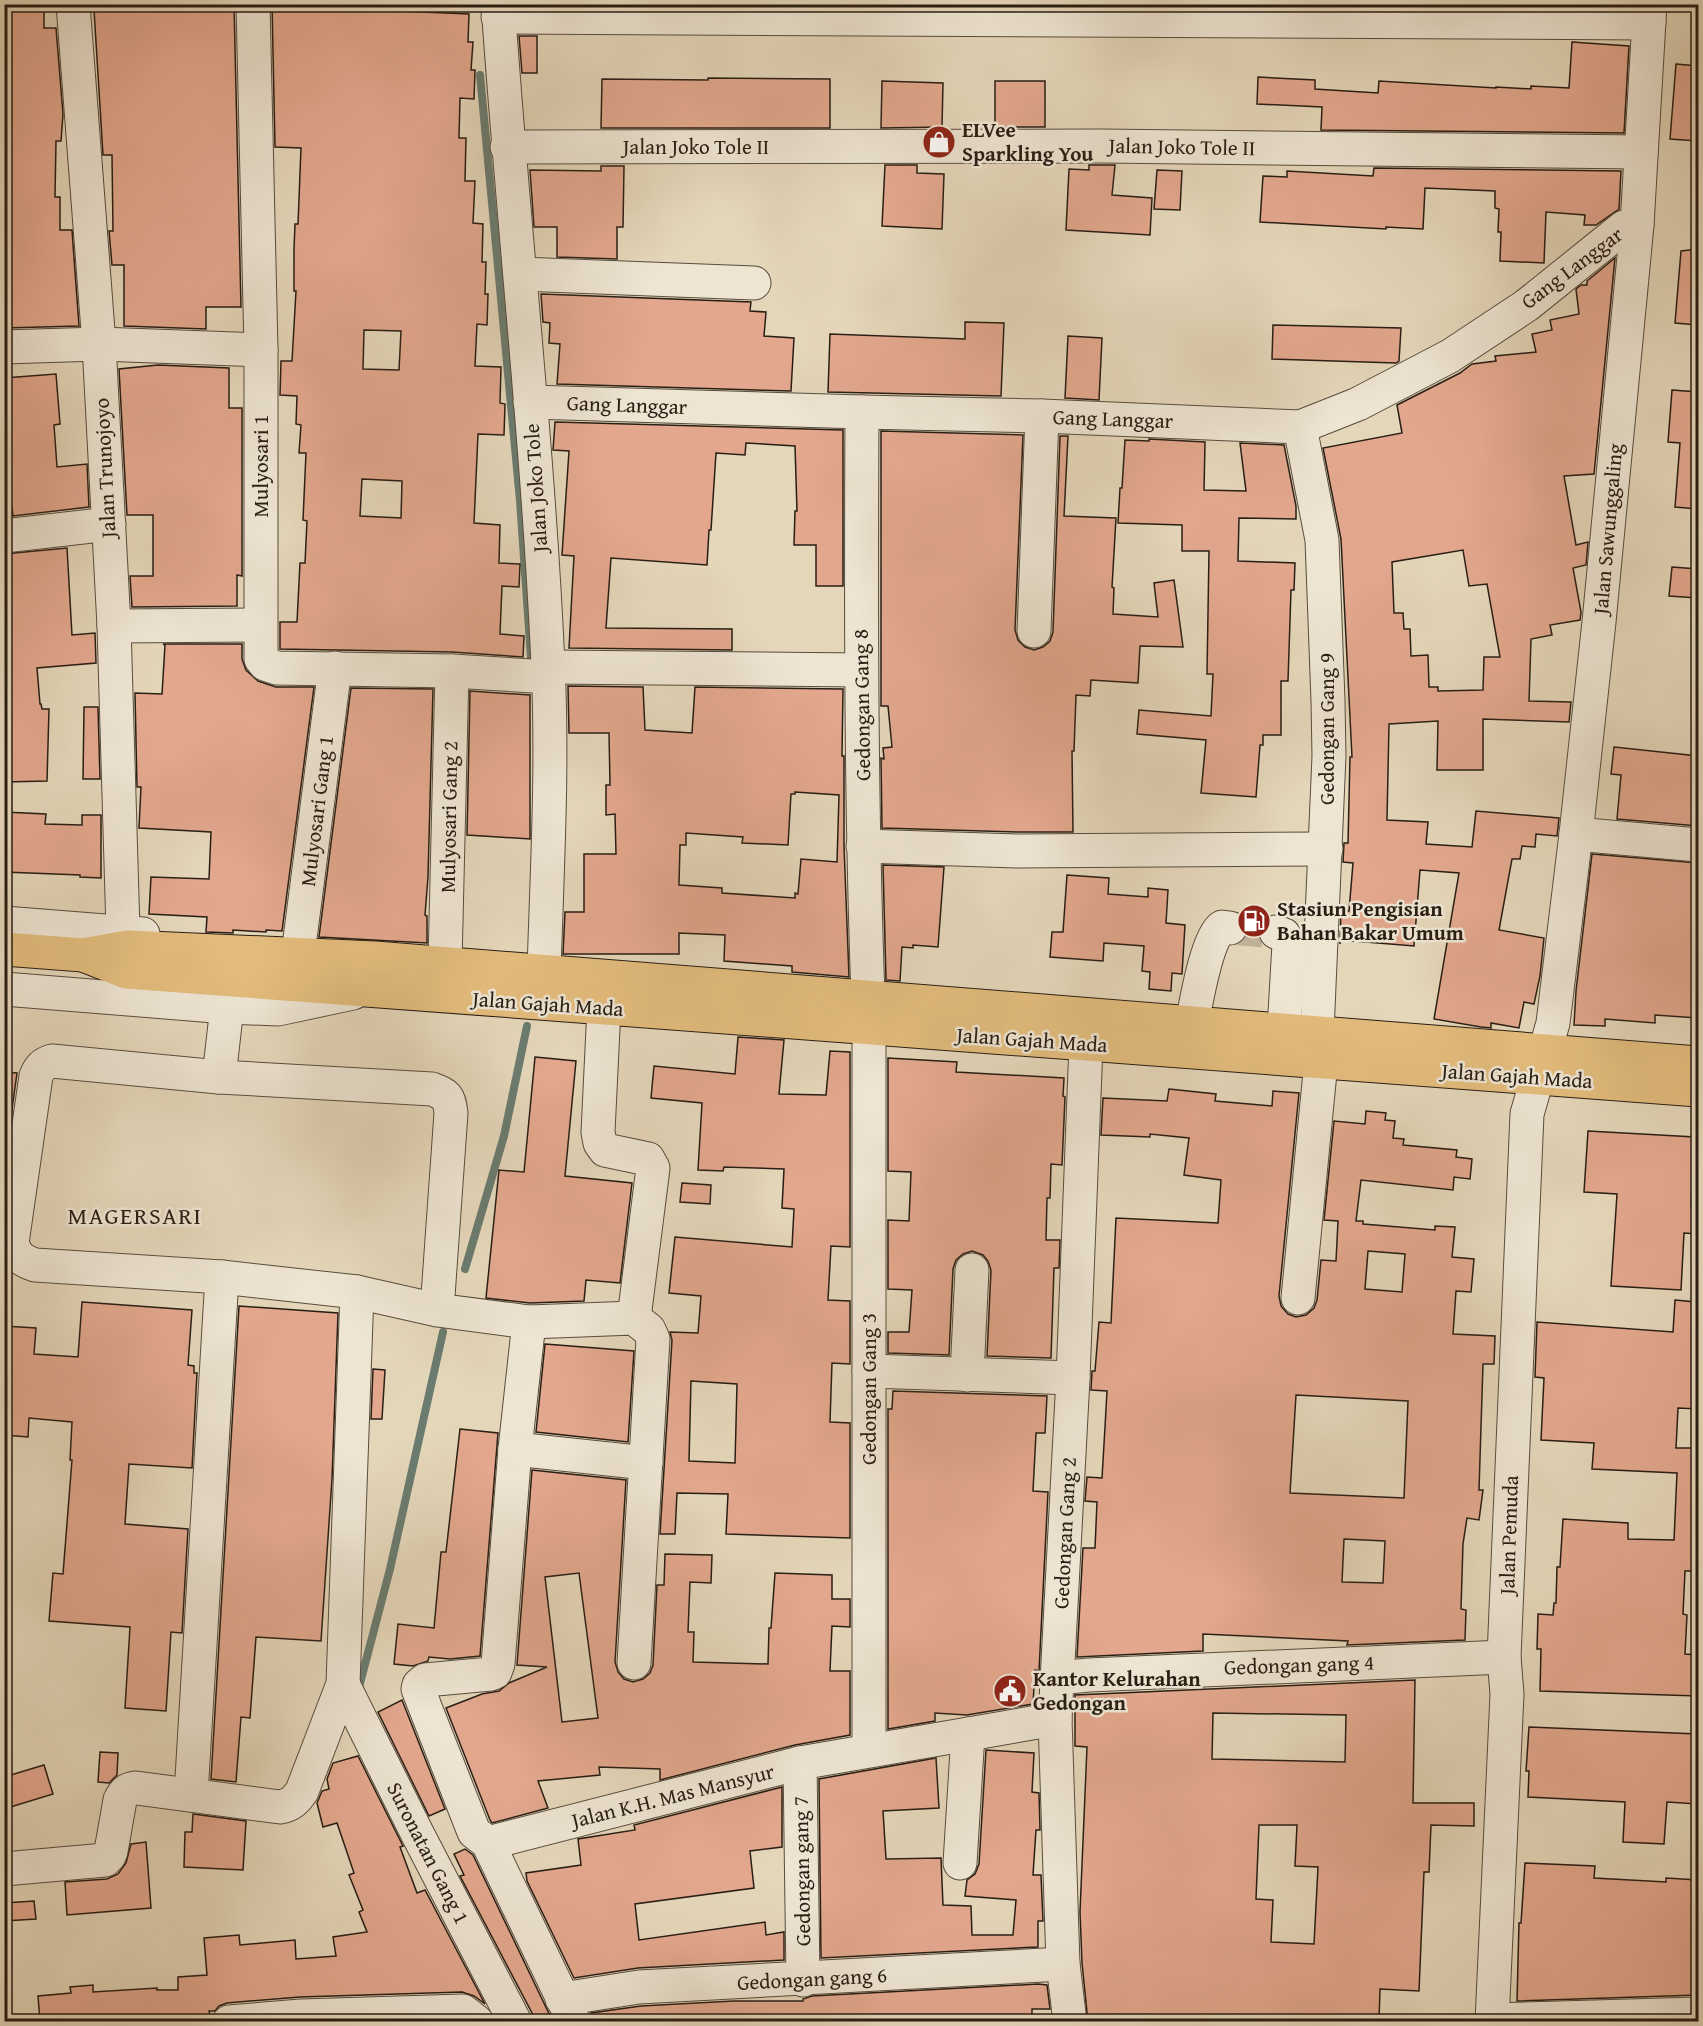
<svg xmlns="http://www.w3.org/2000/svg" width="1703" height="2026" viewBox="0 0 1703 2026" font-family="'Gentium Book Plus',serif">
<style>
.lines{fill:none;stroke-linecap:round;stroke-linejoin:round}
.stream{stroke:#6a7b6f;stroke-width:8}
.building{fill:#e2a78d;stroke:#291e14;stroke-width:1.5;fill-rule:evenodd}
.minor-tunnel{stroke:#bfb198;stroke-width:33;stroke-dasharray:33 16;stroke-linecap:butt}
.minor-casing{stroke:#584c3d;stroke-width:35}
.major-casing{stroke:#291e14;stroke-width:35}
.minor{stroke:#ede4d2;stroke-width:33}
.major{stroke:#e2bb7c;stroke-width:33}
.labels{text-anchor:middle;stroke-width:5;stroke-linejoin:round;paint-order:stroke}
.poi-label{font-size:21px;font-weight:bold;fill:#291e14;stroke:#ede4d2;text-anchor:start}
.street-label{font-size:21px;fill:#291e14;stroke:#ede4d2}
.quarter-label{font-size:24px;letter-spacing:1.5px;fill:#291e14;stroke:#ede4d2}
</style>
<rect width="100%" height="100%" fill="#e4d6b9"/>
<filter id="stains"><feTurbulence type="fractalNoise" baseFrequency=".00333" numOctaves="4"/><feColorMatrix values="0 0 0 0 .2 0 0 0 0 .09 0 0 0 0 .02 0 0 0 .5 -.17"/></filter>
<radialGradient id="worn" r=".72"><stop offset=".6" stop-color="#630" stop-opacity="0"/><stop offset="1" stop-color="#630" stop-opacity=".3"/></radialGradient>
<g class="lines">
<!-- stream -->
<g class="stream">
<path d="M480,75l40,426 11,156"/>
<path d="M465,1269l39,-133 23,-110"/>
<path d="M358,1691l32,-122 53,-237"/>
</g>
</g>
<!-- building -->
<g class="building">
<path d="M187,4h47l7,303h-35v22l-82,-3v-61h-12l-3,-34h4l-1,-76h-9l-9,-145 93,-1z"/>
<path d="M272,4h127v7l70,3 -1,28h5l-2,28h4l-1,29 -14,-1 -1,40h7l-1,43h10l-2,42 10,1 -1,38h4l-1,32h3l-1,31 -10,-1 -2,42 26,1 -1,36 5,1 -1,31 -26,-1 -4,89 26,2 -1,38 21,1 -1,23 -17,-1 -2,48 24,2 -1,21 -71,-5 -172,-3v-27h17l3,-59h5l2,-42 -4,-1 3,-67h-7l2,-28 -5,-1 1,-28 -17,-1 1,-34h11l4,-70h-2v-42l1,-25h3l3,-76 -26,-1zM364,330l37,1 -2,39 -36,-1zM362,479l40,2 -1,37 -41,-2z"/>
<path d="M15,9l29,1v18h12l7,86 -2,27h-5l-1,56h5v33h12l7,96 -75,2v-318z"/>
<path d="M519,36h18v37h-15z"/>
<path d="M1572,42l57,4 -5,87 -303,-3 1,-23 -65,-3 1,-27 57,3v9l63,4 1,-12 117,7v-1l35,2v-3l38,2z"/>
<path d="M1676,64l22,2v75l-28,-2z"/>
<path d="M708,78l122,1v49h-229l1,-49 106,1z"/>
<path d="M882,81l61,2 -1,44 -61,1z"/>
<rect x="995" y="81" width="50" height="46"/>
<path d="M885,165h32v8l27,1 -2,55 -60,-3z"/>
<path d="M1089,165h26l-3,30 40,3 -2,37 -84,-5 3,-61 20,1z"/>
<path d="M601,166h23l-1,61h-6v32l-60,-2v-30h-23l-4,-57 71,1z"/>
<path d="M1374,168l247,3 -2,38 -23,16h-12l1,-10 -39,-3 -2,51 -44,-2 1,-29h-3l1,-23 -4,-1v-17l-70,-3 -2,41 -37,-2v2l-126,-7 3,-46 24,1v-6l86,5z"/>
<path d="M1157,170l25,1 -2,39 -26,-1z"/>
<path d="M1698,249v76l-23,-2 6,-72z"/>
<path d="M1615,258l-21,216 -30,2 12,69 12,-3 -2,23 -13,3 8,44 -1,8 -30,5 2,10 -21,4 -2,62 42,1 -2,20 -86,-3v51h-46l1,-49 -49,3 -2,96 41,2 -2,22 46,3 4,-36 83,7 -2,18 -21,-2 -1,13 -13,-1 -2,13h-8l-13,71 45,8 -4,38 -6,28 -10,-2 -5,26 -28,-5v5l-10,-1 -47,-8 25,-146 -39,-3 -6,76 -73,-6 -1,4 1,-33h8l4,-48 -10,-1 1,-19h4l2,-86h2l-11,-218 -18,-91 79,-15 -5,-28 63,-32 12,-9 24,-3 -1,-5 41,-4 -4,-18 20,-4 -2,-10 29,-6 -3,-25 5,-4h6v-4zM1463,550l6,36 18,-2 13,73h-16l-1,33 -45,1v-4h-9l-1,-32 -17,1 -1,-27h-6l-1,-16h-9l-2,-51z"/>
<path d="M541,294l210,8 -1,9 16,1 -2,24 30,2 -3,53 -234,-7 3,-40 -11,-1 1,-20 -7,-1z"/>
<path d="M965,322l39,1 -3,73 -173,-4 2,-58 135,5z"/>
<path d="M1273,325l128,3 -2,33 -3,2 -124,-4z"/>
<path d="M1068,336l34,2 -3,62 -34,-2z"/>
<path d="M158,365l71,3v40h13v168l-5,-1v31l-105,1 -2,-31h23v-61h-26l-8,-146z"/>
<path d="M56,374l4,50 -6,1 3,42 30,-3 2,43 -76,9 -1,-9h-8v-129z"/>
<path d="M1672,390l26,2v117l-23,-2 5,-64 -12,-1z"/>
<path d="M555,422l288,8v156h-27v-41h-22l1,-34h2l-2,-65 -49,-3 -1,12 -29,-2 -5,77h-2l-2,35 -96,-7 -5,70 126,1v21l-163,-2 5,-92 -12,-1 7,-104 -16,-1z"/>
<path d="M881,431l142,4 -8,195 3,10 7,7 9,3 9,-3 7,-6 3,-9 7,-196h8l-4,80 52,2 -4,69 2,1 -1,26 45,3 -4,-34 20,-3 9,67 -43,-1 -2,37 -47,-3 -1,16 -14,-1 -2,56h-2l1,81h-56l-135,-4 -1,-70 3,1 -1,-11 9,-1 -4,-41h-7z"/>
<path d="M1149,439l56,3 -1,48 42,1 -6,-48 44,2 12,61v13l-57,-1 -1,43 57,2 -1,27h-3l-3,91h-7v54h-18v10h-3l-4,52 -55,-4 5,-53 -69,-6 2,-24 72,6 2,-42h-6l2,-123h-27v-26l-64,-2 2,-35h2l3,-48 24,1z"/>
<path d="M67,548l5,87 23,-2 1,30 -59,5 3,36h1l1,5h7l-2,72 -43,1v-228z"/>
<path d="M1672,567l26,2v29l-29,-2z"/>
<path d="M163,644h79v15l4,11 12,11 18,6h38l-32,244 -16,-1v2l-33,-2v3l-27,-1 1,-15 -58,-3 2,-37 58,2 2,-47 -72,-4 2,-41h-4l-2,-94 27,1 3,-49z"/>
<path d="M568,686l75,1 2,43 47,3 3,-46 148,2 -1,67h2v90l5,131 -57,-5v-6l-68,-5 1,-26 -46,-2v21h-116l2,-42h19v-58h32l-1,-40 -9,1v-30h4l-1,-52h-40zM795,792l44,3 -2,67 -36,-3 -3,35 -3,-1v5l-73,-5v-5l-43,-3 1,-40h6v-12l57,4 -1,6 46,2 3,-51h4z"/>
<path d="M351,688l82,1 -5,188 -3,38 2,1v27l-108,-6z"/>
<path d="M470,691l60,4v144l-63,-4z"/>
<path d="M84,707h14l2,72h-17z"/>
<path d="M1614,747l84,9v70l-81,-7 4,-44 -10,-1z"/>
<path d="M4,812l42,2 -1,10 37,1v-10h19v63l-21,-1v-2l-76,-3z"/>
<path d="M1592,854l106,9 -1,30h1v125l-43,-3v8l-50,-4v7l-31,-1 2,-34z"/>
<path d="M883,865l61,2 -6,80 -25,-2v3l-11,-1 -2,34 -14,-1z"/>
<path d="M1067,875l42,3 -1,16 40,3v-9l20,2 -2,33 19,2 -3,49 -10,-1 -1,18 -22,-2 1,-17 -8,-1 2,-25 -40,-3 -1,18 -53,-4 2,-25h11z"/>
<path d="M738,1037l46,3 -5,54 47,1 4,-44 20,1v195l-19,-1 -3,54 22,1v63l-18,-1 -2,59 20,1v115l-124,-4 2,-40 -51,-1 -2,41h-15l12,-194 -2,-8 28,1 3,-37 -32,-3 6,-56 117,10 2,-38 -12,-1 2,-39 -60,-2 -1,4 -25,-1 4,-67 -51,-5 3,-32 81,8zM691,1381l46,3 -2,79 -46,-2z"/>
<path d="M535,1057l41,4 -11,115 67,7 -12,100 -34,-3 -2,21 -54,2 -44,-5 13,-128 25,2z"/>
<path d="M888,1058l69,4 -1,10 108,6 -1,18 2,1 -3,68 -11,-1 -1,34h-3l-1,42h14l-1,28h-5l-3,90 -64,-2 4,-86 -3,-9 -5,-6 -11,-4 -9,3 -7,6 -3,9 -4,86 -61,-2v-21h21l3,-42 -24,-1v-69l21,1 2,-49 -23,-1z"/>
<path d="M4,1072l13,1 -9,65h-4z"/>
<path d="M1169,1089l47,5 -1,7 57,5 1,-15 26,2 -20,203 2,10 7,8 8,3 10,-2 8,-7 3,-8 4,-40 15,1 2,-40 -14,-1 10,-99 31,3 1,-13 20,2 -1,7 10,1 -2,17 11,1 -1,6 54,5 -1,7 16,2 -2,20 -16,-2 -1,13 -92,-10 -5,41h7v3l72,6v-4l20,1 -3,30 22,2 -3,33 -15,-1 -3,43 42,2 -1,28h-11l-4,126h4l-4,30 -12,-2 -4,26 -2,65 5,1 -1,30 -118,5 1,-4 -145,-7v17l-126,6 6,-109h12l2,-46 -12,-1 2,-24 15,1 3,-51 2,-36 -16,-1 1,-19h3l4,-49 12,1 5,-105 102,5 3,-43 -37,-5 5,-37 -39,-4v3l-49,-2 2,-37 64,3zM1368,1251l37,3 -3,38 -37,-3zM1296,1395l112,6 -4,97 -114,-5zM1344,1539l41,2 -2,42 -41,-1z"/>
<path d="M1588,1131l107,6 -4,68 7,1v28l-14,-1 -3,57 -70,-4 6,-92 -33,-2z"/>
<path d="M682,1183l29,2 -1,19 -30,-2z"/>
<path d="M1675,1300l21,2 -4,60h6v47l-20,-1 -2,40h22v123h-13l-2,43 4,1 -2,39 13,1v41l-158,-5 1,-42h-4l1,-35 15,1 1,-12h2l1,-36h3l3,-48 65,4v16l46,1 3,-67 -85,-4 2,-26 -53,-3 3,-62 -9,-1 2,-55 136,10z"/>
<path d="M82,1302l110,8 -4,55 6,1v7h3l-5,95 -63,-4 -4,60 63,5 -6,104 -11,-1 -5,79 -41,-3 5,-81 -81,-6 4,-48 10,1 9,-114h-2l2,-38 -43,-4 -1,19 -24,-2v-109l32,2 -2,26 44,3z"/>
<path d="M239,1306l99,7 -6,166 -11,162 -65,-4 -6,81 -9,-1 -5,65 -25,-3z"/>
<path d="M545,1344l89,7 -6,91 -92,-10z"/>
<path d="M373,1369l12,1 -3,49h-11z"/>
<path d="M893,1391l154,5 -2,37h-9l-3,58 15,1 -9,179 -4,-1 -2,34 -66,11 -32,-2v8l-47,8v-320h4z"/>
<path d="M460,1429l38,4 -18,223 -30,3 -21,-2 -1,4 -15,5 -19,-2 4,-40 36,4 7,-76h5z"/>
<path d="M532,1470l94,10 -11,182 3,10 6,7 9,3 10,-3 7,-6 3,-8 4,-80h7l1,-31 47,1 -1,28 -21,-1 -2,50h6l-1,30 75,2 1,-36h2l4,-55 57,2v24h18v28l-18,-1 -2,45h20v64l-55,10 -135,35v-11l-61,-2 1,8 -62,6 10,27 -56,15 -2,-3 -44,-112 36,-14 17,-3 10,-8 38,-16 -30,-2zM579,1573l19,145 -36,4 -17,-145z"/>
<path d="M1415,1680l-2,123h61v23l-43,-1 -2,47h-5l-5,119 -39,-2 -1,32 -130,-4v5h-161l-6,-59 -2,-51 7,-165 -12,-1v-51zM1213,1713l133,2 -1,47 -133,-3zM1259,1825h38l-2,41 23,1 -4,77 -43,-2 2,-42 -17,-1z"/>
<path d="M402,1700l43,109 -16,7 -51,-104z"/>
<path d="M1529,1727l169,7v70l-31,-2 -3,42 -41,-2 2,-40 -97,-5 1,-26h-3z"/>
<path d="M986,1750l48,3 -2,39 7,1 1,37h-4l-3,45h8l2,46h-5v26l-217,11 -2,-179 117,-21 3,50 -56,3 3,48 55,-1 2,47 28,1 1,29h41l3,-35 -51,-4 2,-16 8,-6 4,-10z"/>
<path d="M100,1752l18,1 -1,22 -8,8 -11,-1z"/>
<path d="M358,1756l45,90 -3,1 17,46 8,-3 60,114 -11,-8 -12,-4 -162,5 -73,6 -8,3 -4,5h-6l1,4 -59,7h-111l-2,-26 33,-3 -1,-6 23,-2v7l64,-4v2h21v-13l29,-2 -3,-37 35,-3 1,10 55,-5 1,19 40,-3 -3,-19 34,-5 -8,-20 4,-2 -14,-35 5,-2 -17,-50 -14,4 -6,-24 5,-12 7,-2 -2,-10 6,-16z"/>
<path d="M44,1765l9,29 -49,15v-32z"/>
<path d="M782,1787v60l-32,4 4,37 -119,16 4,36 126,-18 1,13 18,-3v28l-146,8 -64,10 -47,-97 -1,-8 55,-8 -3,-26 57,-9 -1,-5z"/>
<path d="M193,1814l53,7 -3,49 -59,-3 1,-35h7z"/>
<path d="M146,1842l5,66 -84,7 -2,-33 42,-3 11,-5 8,-11 5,-19z"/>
<path d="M465,1849l8,6 80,167h-19l-2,-9 -72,-137 4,-1 -10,-21z"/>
<path d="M1525,1863l70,3 -1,12 72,4v-4l32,2v115l-181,6 2,-78h2z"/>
<path d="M34,1901l2,18 -32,2v-18z"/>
<path d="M1038,1984l9,1 3,24h-18v13h-440l-1,-9 50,-7 93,-5h69v-2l9,-3z"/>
</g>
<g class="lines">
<!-- minor-tunnel -->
<path class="minor-tunnel" d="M1230,928l46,4"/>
<defs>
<g id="minor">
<path d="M73,4l26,340 15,282 9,305"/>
<path d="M253,4l8,346v309l4,5 12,4 175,3 97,6"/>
<path d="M498,4c15,221 40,440 50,661 5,102 -1,205 -4,307"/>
<path d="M498,17l1151,6"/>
<path d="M507,147l594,-1 540,6"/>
<path d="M520,274l234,9"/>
<path d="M4,347l95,-3 162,6"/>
<path d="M530,402l332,10 180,4 258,11 58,-23 92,-48 77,-51 97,-78 13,-2"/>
<path d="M862,412c-1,195 -1,390 6,585"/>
<path d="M1300,427l22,113 6,161 1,55 -12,276"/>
<path d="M4,536l105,-12"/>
<path d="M114,626l145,-1"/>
<path d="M1034,631l8,-215"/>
<path d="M549,667l312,3"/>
<path d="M1576,834l122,11"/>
<path d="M863,846l154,5 309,-2"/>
<path d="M4,923l139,11"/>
<path d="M1276,932l8,3 5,9 -5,86"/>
<path d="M298,954l37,-286"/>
<path d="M445,963l7,-292"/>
<path d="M4,989l223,18 51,2 75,-16"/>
<path d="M604,1008l-6,124 2,11 5,7 43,9 5,9 -19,150"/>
<path d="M1192,1023c4,-20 15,-86 30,-96l8,1"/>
<path d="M869,1028v722"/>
<path d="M219,1077l8,-70"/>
<path d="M1298,1298l23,-236"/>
<path d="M437,1310l14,-197c-2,-17 -4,-18 -19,-24l-213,-12 -167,-16c-9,3 -12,6 -16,15l-24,167c5,14 9,17 23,22l187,12 135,15 80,18 92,12 105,-4 15,12 4,9 -19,324"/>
<path d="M529,1322l-14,127 -17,215 -3,8 -4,2 -66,6 -6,5 -1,4 56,143 14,11 86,179"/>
<path d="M869,1371l204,7"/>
<path d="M967,1375l5,-105"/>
<path d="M515,1449l131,14"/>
<path d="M1058,1678l31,-3 415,-18"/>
<path d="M343,1684l74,149 98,189"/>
<path d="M800,1763l3,217"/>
<path d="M191,1795l31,-518"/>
<path d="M488,1843l312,-80 255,-44"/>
<path d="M960,1863l8,-129"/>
<path d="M4,1869l101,-9 4,-4 2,-5 9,-51c4,-8 7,-11 16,-12l144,19c11,-2 16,-7 22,-16l41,-107 14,-392"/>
<path d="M562,1999l77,-12 424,-23"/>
<path d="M1493,2020l205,-6"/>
<path d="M229,2022l72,-6 162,-5 14,11"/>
<path d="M1070,2022l-7,-58 -8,-245 18,-341 13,-334"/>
<path d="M1492,2022l15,-328 -3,-37 23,-543 26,-91 23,-189 23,-212 38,-397 13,-221"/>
</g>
<g id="major">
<path d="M4,949l79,6 44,-8 248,11 1323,105"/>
<path d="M83,955l43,17 1572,118"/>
</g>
</defs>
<!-- minor casing -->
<use href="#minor" class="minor-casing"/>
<!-- major casing -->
<use href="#major" class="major-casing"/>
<!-- minor -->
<use href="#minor" class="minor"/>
<!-- major -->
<use href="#major" class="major"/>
</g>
<!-- icons -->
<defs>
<symbol id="shop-disc" viewBox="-11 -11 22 22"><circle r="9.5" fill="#8f2418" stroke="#ede4d2"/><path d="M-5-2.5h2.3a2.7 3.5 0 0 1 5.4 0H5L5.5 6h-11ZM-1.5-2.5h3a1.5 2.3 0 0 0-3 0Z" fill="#fff"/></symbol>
<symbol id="fuel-disc" viewBox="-11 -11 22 22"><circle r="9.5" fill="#8f2418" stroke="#ede4d2"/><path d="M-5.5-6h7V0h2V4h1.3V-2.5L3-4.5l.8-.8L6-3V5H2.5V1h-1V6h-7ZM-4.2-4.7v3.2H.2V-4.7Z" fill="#fff"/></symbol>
<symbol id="civic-disc" viewBox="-11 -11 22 22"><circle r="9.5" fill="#8f2418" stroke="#ede4d2"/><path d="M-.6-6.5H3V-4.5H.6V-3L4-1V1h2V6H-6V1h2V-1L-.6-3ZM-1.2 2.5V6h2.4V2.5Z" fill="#fff"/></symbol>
</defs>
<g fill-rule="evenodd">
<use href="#shop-disc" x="920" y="123" width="38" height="38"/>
<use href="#fuel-disc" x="1235" y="902" width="38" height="38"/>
<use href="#civic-disc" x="991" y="1672" width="38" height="38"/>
</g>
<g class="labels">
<!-- poi labels -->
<g class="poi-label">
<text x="962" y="137">ELVee<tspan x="962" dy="24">Sparkling You</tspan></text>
<text x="1277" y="916">Stasiun Pengisian<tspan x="1277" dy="24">Bahan Bakar Umum</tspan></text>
<text x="1033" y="1686">Kantor Kelurahan<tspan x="1033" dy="24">Gedongan</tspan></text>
</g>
<!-- street labels -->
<g class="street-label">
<text x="696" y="154">Jalan Joko Tole II</text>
<text transform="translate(1182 147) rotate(1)" y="7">Jalan Joko Tole II</text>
<text transform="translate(1572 268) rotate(-37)" y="7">Gang Langgar</text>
<text transform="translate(627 405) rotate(2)" y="7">Gang Langgar</text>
<text transform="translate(1113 419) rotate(2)" y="7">Gang Langgar</text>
<text transform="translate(261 466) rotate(-90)" y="7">Mulyosari 1</text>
<text transform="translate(105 468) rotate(-93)" y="7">Jalan Trunojoyo</text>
<text transform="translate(536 488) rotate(-94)" y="7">Jalan Joko Tole</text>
<text transform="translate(1608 529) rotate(-85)" y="7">Jalan Sawunggaling</text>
<text transform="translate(862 705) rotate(-91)" y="7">Gedongan Gang 8</text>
<text transform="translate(1327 729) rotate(-90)" y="7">Gedongan Gang 9</text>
<text transform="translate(317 811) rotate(-83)" y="7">Mulyosari Gang 1</text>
<text transform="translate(449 817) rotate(-89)" y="7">Mulyosari Gang 2</text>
<text transform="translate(548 1004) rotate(4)" y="7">Jalan Gajah Mada</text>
<text transform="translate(1032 1040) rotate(4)" y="7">Jalan Gajah Mada</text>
<text transform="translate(1517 1076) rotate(4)" y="7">Jalan Gajah Mada</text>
<text transform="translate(869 1389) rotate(-90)" y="7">Gedongan Gang 3</text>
<text transform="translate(1065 1533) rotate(-87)" y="7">Gedongan Gang 2</text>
<text transform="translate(1509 1535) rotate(-88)" y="7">Jalan Pemuda</text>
<text transform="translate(1299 1665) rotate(-2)" y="7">Gedongan gang 4</text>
<text transform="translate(673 1796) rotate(-14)" y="7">Jalan K.H. Mas Mansyur</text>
<text transform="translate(428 1853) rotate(63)" y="7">Suronatan Gang 1</text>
<text transform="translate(802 1871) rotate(-91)" y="7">Gedongan gang 7</text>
<text transform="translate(812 1979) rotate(-3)" y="7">Gedongan gang 6</text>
</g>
<!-- quarter labels -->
<g class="quarter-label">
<text x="135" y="1224">MAGERSARI</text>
</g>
</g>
<!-- margin -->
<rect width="1703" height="2026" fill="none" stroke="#e4d6b9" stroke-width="24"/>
<rect x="6" y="6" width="1691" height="2014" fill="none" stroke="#291e14" stroke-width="3"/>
<rect x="12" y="12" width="1679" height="2002" fill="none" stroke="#291e14" stroke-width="1.5"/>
<rect width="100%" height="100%" filter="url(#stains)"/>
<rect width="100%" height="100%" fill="url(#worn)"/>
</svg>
